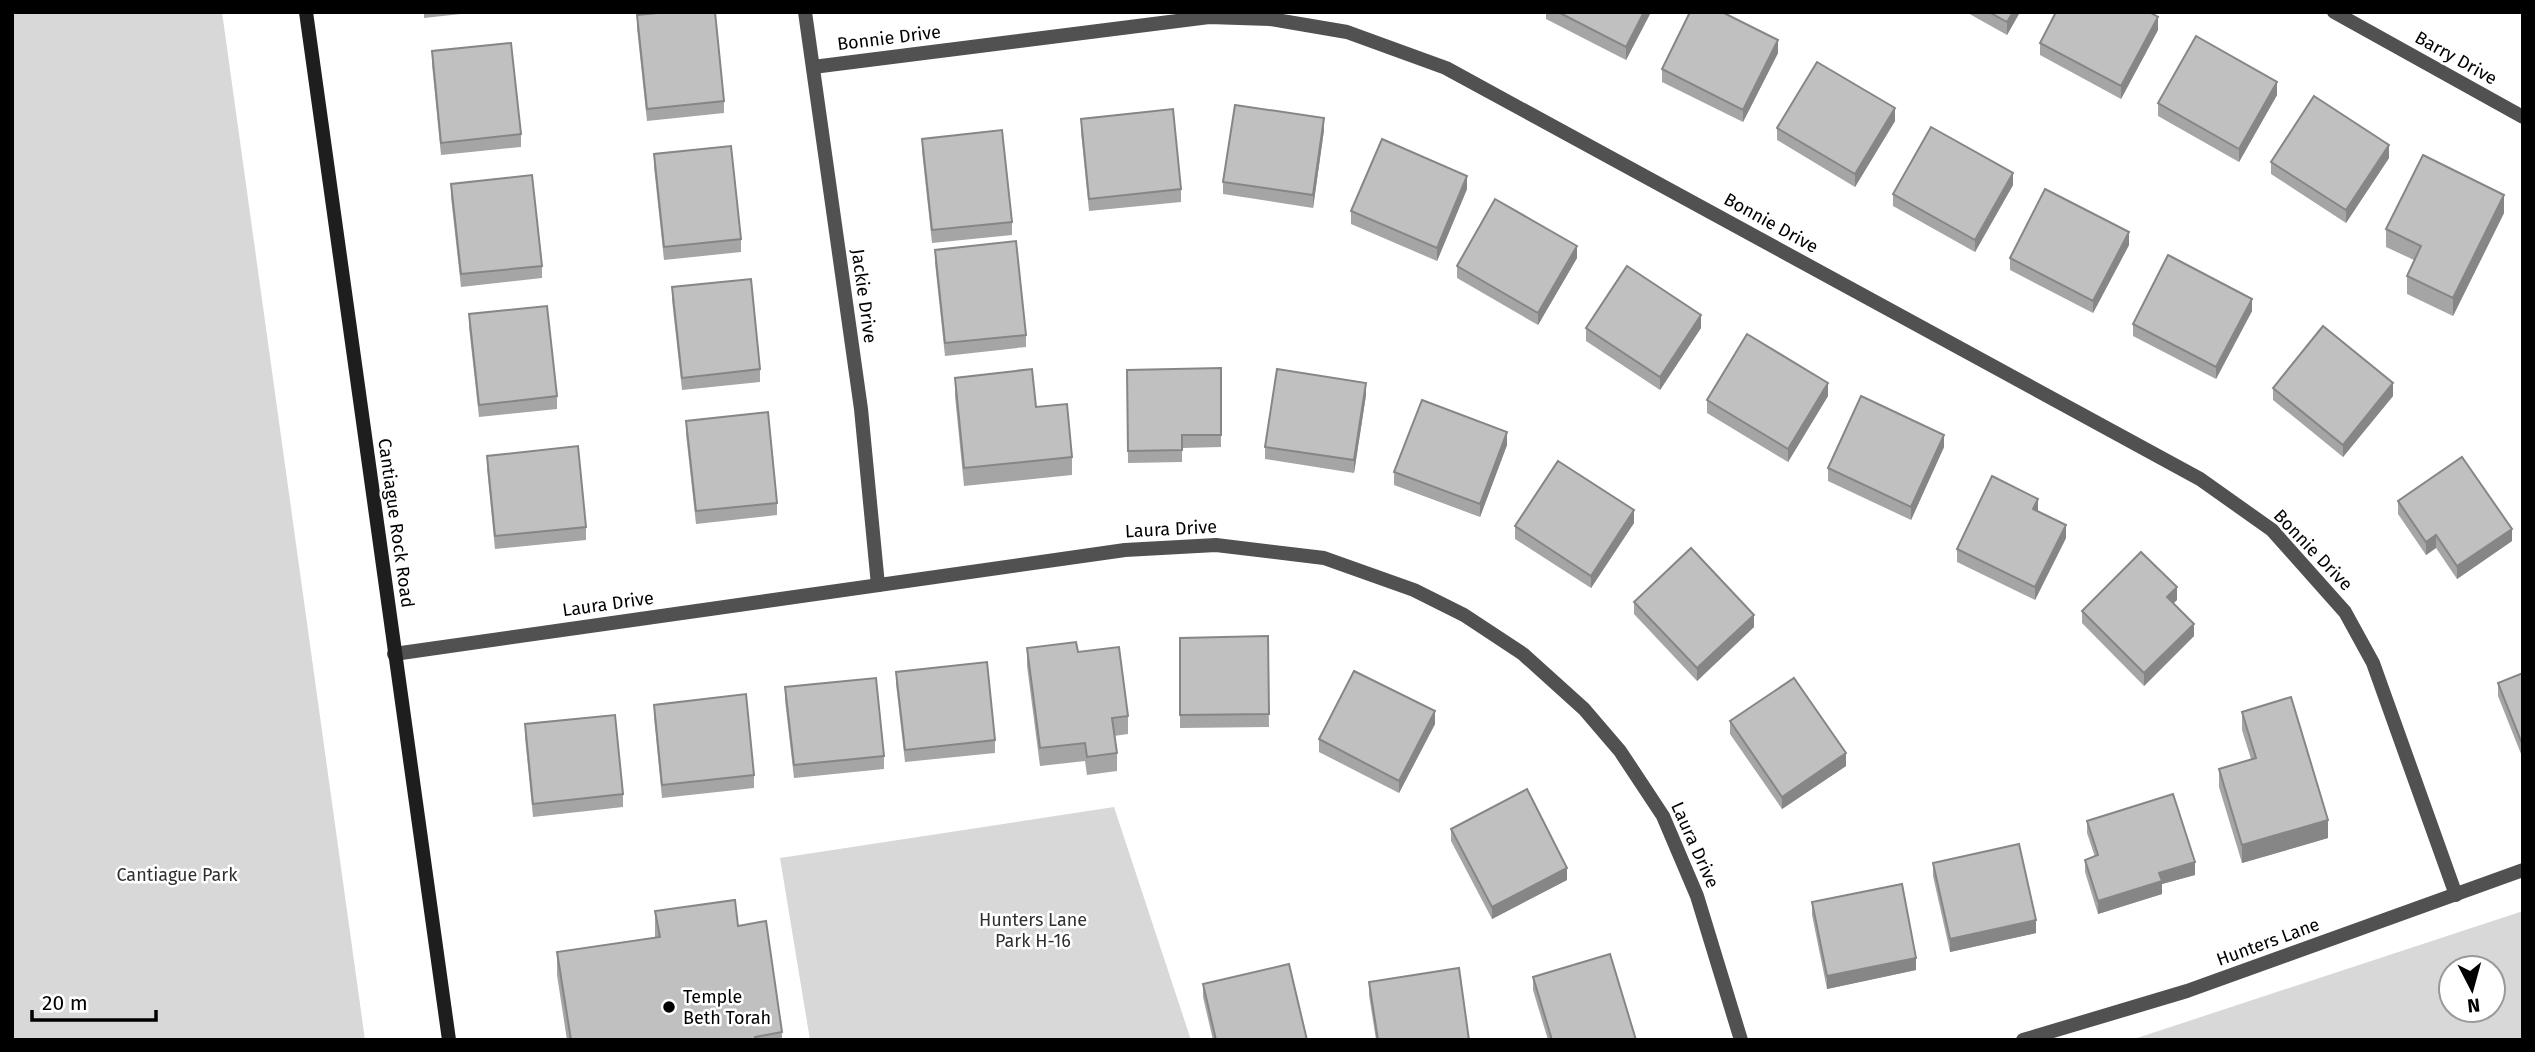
<svg xmlns="http://www.w3.org/2000/svg" width="2535" height="1052" viewBox="0 0 2535 1052" font-family="'Fira Sans',sans-serif">
<style>
.green{fill:#d8d8d8;fill-rule:evenodd}
.lines{fill:none;stroke-linecap:round;stroke-linejoin:round}
.minor{stroke:#515151;stroke-width:14}
.secondary{stroke:#1e1e1e;stroke-width:14}
.wall{fill:#a5a5a5}
.shaded-wall{fill:#868686}
.building{fill:#c0c0c0;stroke:#868686;stroke-width:2}
.poi-dot{fill:#000;stroke:#fff;stroke-width:2.5}
.labels{text-anchor:middle;stroke-width:5;stroke-linejoin:round;paint-order:stroke}
.street-label{font-size:18px;fill:#000;stroke:#fff}
.park-label{font-size:18px;fill:#2f2f2f;stroke:#fff}
.poi-label{font-size:18px;fill:#000;stroke:#fff;text-anchor:start}
</style>
<rect width="100%" height="100%" fill="#fff"/>
<!-- green -->
<g class="green">
<path d="M12,12h210l143,1028h-353z"/>
<path d="M1114,807l77,233h-381l-30,-182z"/>
<path d="M2523,911v129h-392zM2451,968h42v42h-42z"/>
</g>
<g class="lines">
<!-- minor -->
<g class="minor">
<path d="M805,12l56,397 17,176"/>
<path d="M2334,12l189,105"/>
<path d="M813,67l396,-50 61,2 77,13 99,36 754,411 72,51 73,82 28,51 83,232"/>
<path d="M394,654l731,-104 91,-5 108,13 90,32 50,25 59,39 61,55 36,42 43,65 34,80 44,144"/>
<path d="M2023,1040l164,-49 336,-121"/>
</g>
<!-- secondary -->
<path class="secondary" d="M306,12l143,1028"/>
</g>
<!-- wall -->
<g class="wall">
<path d="M424,12h55l-55,6z"/>
<path d="M1546,12h105l-25,48 -80,-41z"/>
<path d="M1966,12h54l-13,23z"/>
<path d="M637,15l87,86v12l-77,8 -10,-93z"/>
<path d="M2158,30l-37,69 -81,-44v-12z"/>
<path d="M432,51l89,83v13l-80,8 -9,-91z"/>
<path d="M1778,53l-35,69 -81,-40v-13z"/>
<path d="M2277,95l-38,67 -81,-46v-13z"/>
<path d="M1081,119l100,70v13l-92,9 -8,-79z"/>
<path d="M1895,121l-40,66 -78,-47v-12z"/>
<path d="M1324,130l-11,78 -90,-14v-12z"/>
<path d="M922,139l90,83v13l-80,8 -10,-92z"/>
<path d="M654,154l87,85v13l-77,8 -10,-93z"/>
<path d="M2389,158l-43,65 -75,-49v-12z"/>
<path d="M451,184l91,82v12l-81,9 -10,-90z"/>
<path d="M2013,185l-38,67 -82,-46v-12z"/>
<path d="M1467,189l-30,72 -86,-37v-13z"/>
<path d="M2504,213l-51,103 -46,-22v-18l7,-16 -28,-13v-18z"/>
<path d="M2129,245l-36,68 -83,-43v-12z"/>
<path d="M935,250l91,85v12l-81,9 -10,-93z"/>
<path d="M1577,258l-39,67 -81,-47v-12z"/>
<path d="M672,287l88,82v13l-78,8 -10,-90z"/>
<path d="M2252,311l-36,68 -83,-43v-12z"/>
<path d="M469,314l88,82v13l-78,8 -10,-90z"/>
<path d="M1586,328h115l-41,62 -74,-49z"/>
<path d="M1221,368v79l-39,1v14l-54,1 -1,-93z"/>
<path d="M955,378l81,29 36,50v18l-108,11 -9,-90z"/>
<path d="M2273,388l120,8 -50,61 -70,-57z"/>
<path d="M1366,395l-12,78 -89,-14v-12z"/>
<path d="M1828,396l-40,66 -81,-49v-13z"/>
<path d="M686,421l91,82v12l-81,9 -10,-90z"/>
<path d="M1507,445l-27,72 -86,-32v-13z"/>
<path d="M1944,447l-33,73 -83,-39v-13z"/>
<path d="M487,456l99,71v13l-91,9 -8,-81z"/>
<path d="M2398,501l114,40 -55,38 -21,-31 -10,7 -28,-41z"/>
<path d="M2038,511l28,27 -31,62 -78,-38v-13z"/>
<path d="M1634,523l-43,65 -76,-49v-13z"/>
<path d="M2177,600l-4,3 21,33 -50,50 -62,-63v-12z"/>
<path d="M1634,602l120,25 -57,54 -63,-67z"/>
<path d="M1268,636l1,91 -89,1v-90z"/>
<path d="M1027,648l51,4 50,64v18l-14,2 3,17v18l-30,4 -2,-14 -45,5 -13,-100z"/>
<path d="M896,672l99,68v13l-90,9 -9,-78z"/>
<path d="M2523,673v86l-25,-63v-13z"/>
<path d="M785,687l99,69v13l-90,9 -9,-78z"/>
<path d="M654,705l100,70v13l-92,10 -8,-81z"/>
<path d="M2242,712l86,126 -86,25 -23,-76v-18l32,-10 -9,-29z"/>
<path d="M1730,721l116,45 -64,43 -52,-75z"/>
<path d="M525,724l98,70v13l-90,10 -8,-80z"/>
<path d="M1435,724l-36,69 -80,-41v-13z"/>
<path d="M2087,821l108,54 -33,9v10l-64,20 -13,-42v-12l10,-3 -8,-24z"/>
<path d="M1451,829l116,51 -75,39 -41,-78z"/>
<path d="M1933,863l103,70 -86,19 -17,-76z"/>
<path d="M1812,902l104,68 -89,19 -15,-74z"/>
<path d="M655,911l83,15 44,106v8h-215l-10,-65v-23l98,-14z"/>
<path d="M1533,977l103,63h-88l-15,-50z"/>
<path d="M1369,982l100,58h-93l-7,-45z"/>
<path d="M1203,984l104,56h-94l-10,-43z"/>
</g>
<!-- shaded-wall -->
<g class="shaded-wall">
<path d="M1644,12h7l-25,48v-13z"/>
<path d="M2013,12h7l-13,23v-13z"/>
<path d="M2158,17v13l-37,69v-13z"/>
<path d="M1778,40v13l-35,69v-12z"/>
<path d="M2277,82v13l-38,67v-13z"/>
<path d="M1895,108v13l-40,66v-13z"/>
<path d="M1324,118v12l-11,78v-13z"/>
<path d="M2389,145v13l-43,65v-13z"/>
<path d="M2013,173v12l-38,67v-12z"/>
<path d="M1467,176v13l-30,72v-13z"/>
<path d="M2504,195v18l-51,103v-18z"/>
<path d="M2129,232v13l-36,68v-12z"/>
<path d="M1577,246v12l-39,67v-12z"/>
<path d="M2252,299v12l-36,68v-12z"/>
<path d="M1701,315v13l-41,62v-13z"/>
<path d="M1366,383v12l-12,78v-13z"/>
<path d="M1828,383v13l-40,66v-13z"/>
<path d="M2393,383v13l-50,61v-12z"/>
<path d="M1507,432v13l-27,72v-13z"/>
<path d="M1944,435v12l-33,73v-13z"/>
<path d="M2038,499v13l-5,-3z"/>
<path d="M1634,510v13l-43,65v-12z"/>
<path d="M2066,525v13l-31,62v-13z"/>
<path d="M2512,529v12l-55,38v-13z"/>
<path d="M2436,535v13l-10,7v-13z"/>
<path d="M2177,587v13l-10,10v-13z"/>
<path d="M1754,615v12l-57,54v-13z"/>
<path d="M2194,624v12l-50,50v-13z"/>
<path d="M1435,711v13l-36,69v-12z"/>
<path d="M1846,753v13l-64,43v-12z"/>
<path d="M2328,820v18l-86,25v-18z"/>
<path d="M2195,862v13l-33,9v10l-64,20v-13l61,-28z"/>
<path d="M1567,868v12l-75,39v-12z"/>
<path d="M2036,920v13l-86,19v-13z"/>
<path d="M1916,958v12l-89,19v-13z"/>
</g>
<!-- building -->
<g class="building">
<path d="M668,12h47l9,89 -77,8 -10,-94z"/>
<path d="M1558,12h86l-18,35z"/>
<path d="M1690,12h32l56,28 -35,70 -81,-41z"/>
<path d="M1989,12h24l-6,10z"/>
<path d="M2056,12h93l9,5 -37,69 -81,-43z"/>
<path d="M2196,36l81,46 -38,67 -81,-46z"/>
<path d="M511,43l10,91 -80,9 -9,-92z"/>
<path d="M1817,62l78,46 -40,66 -78,-46z"/>
<path d="M2314,96l75,49 -43,65 -75,-48z"/>
<path d="M1235,105l89,13 -11,77 -90,-13z"/>
<path d="M1173,109l8,80 -92,10 -8,-80z"/>
<path d="M1931,127l82,46 -38,67 -82,-46z"/>
<path d="M1002,130l10,92 -80,8 -10,-91z"/>
<path d="M1382,139l85,37 -30,72 -86,-37z"/>
<path d="M731,146l10,93 -77,8 -10,-93z"/>
<path d="M2423,155l81,40 -51,103 -46,-22 14,-30 -35,-17z"/>
<path d="M532,175l10,91 -81,8 -10,-90z"/>
<path d="M2045,189l84,43 -36,69 -83,-43z"/>
<path d="M1495,199l82,47 -39,67 -81,-47z"/>
<path d="M1016,241l10,94 -81,8 -10,-93z"/>
<path d="M2168,255l84,44 -36,68 -83,-43z"/>
<path d="M1627,266l74,49 -41,62 -74,-49z"/>
<path d="M751,279l9,90 -78,9 -10,-91z"/>
<path d="M547,306l10,90 -78,9 -10,-91z"/>
<path d="M2323,326l70,57 -50,62 -70,-57z"/>
<path d="M1747,334l81,49 -40,66 -81,-49z"/>
<path d="M1221,368v67h-39v15l-54,1 -1,-81z"/>
<path d="M1032,369l4,38 31,-3 5,53 -108,11 -9,-90z"/>
<path d="M1277,369l89,14 -12,77 -89,-13z"/>
<path d="M1861,396l83,39 -33,72 -83,-39z"/>
<path d="M1422,400l85,32 -27,72 -86,-32z"/>
<path d="M768,412l9,91 -81,8 -10,-90z"/>
<path d="M578,446l8,81 -91,9 -8,-80z"/>
<path d="M2462,457l50,72 -55,37 -21,-31 -10,7 -28,-41z"/>
<path d="M1558,461l76,49 -43,66 -76,-50z"/>
<path d="M1992,476l46,23 -5,10 33,16 -31,62 -78,-38z"/>
<path d="M1691,548l63,67 -57,53 -63,-66z"/>
<path d="M2141,552l36,35 -10,10 27,27 -50,49 -62,-62z"/>
<path d="M1268,636l1,78 -89,1v-77z"/>
<path d="M1076,642l2,10 41,-5 9,69 -16,2 5,35 -30,4 -2,-14 -45,5 -13,-100z"/>
<path d="M987,662l8,78 -90,10 -9,-78z"/>
<path d="M1354,671l81,40 -36,70 -80,-42z"/>
<path d="M2523,673v73l-25,-63z"/>
<path d="M876,678l8,78 -90,9 -9,-78z"/>
<path d="M1794,678l52,75 -64,44 -52,-76z"/>
<path d="M746,694l8,81 -92,10 -8,-80z"/>
<path d="M2291,697l37,123 -86,25 -23,-76 37,-11 -14,-46z"/>
<path d="M615,715l8,79 -90,10 -8,-80z"/>
<path d="M1527,789l40,79 -75,39 -41,-78z"/>
<path d="M2173,794l22,68 -36,11 3,8 -64,20 -13,-41 13,-5 -11,-34z"/>
<path d="M2019,844l17,76 -86,19 -17,-76z"/>
<path d="M1902,884l14,74 -89,18 -15,-74z"/>
<path d="M735,900l3,26 28,-5 16,111 -27,5v3h-184l-14,-88 103,-15 -5,-26z"/>
<path d="M1610,954l26,86h-84l-19,-63z"/>
<path d="M1289,964l18,76h-91l-13,-56z"/>
<path d="M1459,968l10,72h-91l-9,-58z"/>
</g>
<!-- markers -->
<circle class="poi-dot" cx="669" cy="1007" r="7"/>
<g class="labels">
<!-- street labels -->
<g class="street-label">
<text transform="translate(889 38) rotate(-7)" y="6">Bonnie Drive</text>
<text transform="translate(2456 58) rotate(29)" y="6">Barry Drive</text>
<text transform="translate(1771 223) rotate(29)" y="6">Bonnie Drive</text>
<text transform="translate(864 296) rotate(82)" y="6">Jackie Drive</text>
<text transform="translate(396 523) rotate(82)" y="6">Cantiague Rock Road</text>
<text transform="translate(1171 529) rotate(-3)" y="6">Laura Drive</text>
<text transform="translate(2313 550) rotate(46)" y="6">Bonnie Drive</text>
<text transform="translate(608 604) rotate(-8)" y="6">Laura Drive</text>
<text transform="translate(1695 845) rotate(66)" y="6">Laura Drive</text>
<text transform="translate(2268 942) rotate(-20)" y="6">Hunters Lane</text>
</g>
<!-- park labels -->
<g class="park-label">
<text x="177" y="881">Cantiague Park</text>
<text x="1033" y="926">Hunters Lane<tspan x="1033" dy="21">Park H-16</tspan></text>
</g>
<!-- poi labels -->
<g class="poi-label">
<text x="683" y="1003">Temple<tspan x="683" dy="21">Beth Torah</tspan></text>
</g>
</g>
<!-- border -->
<rect width="2535" height="1052" fill="none" stroke="#000000" stroke-width="28"/>
<!-- north arrow -->
<g transform="translate(2472 989) rotate(174)"><circle r="33" fill="#ffffff" stroke="#999999" stroke-width="2"/>
<path d="M0-5L12 26L0 18L-12 26Z" fill="#000000"/>
<text y="-10" font-size="19" font-weight="bold" text-anchor="middle" fill="#000000">N</text>
</g>
<!-- scale -->
<path d="M32 1010v10h124v-10" fill="none" stroke="#000000" stroke-width="3.5"/>
<text x="42" y="1010" font-size="21" fill="#000000" stroke="#ffffff" stroke-width="5" paint-order="stroke">20 m</text>
</svg>
